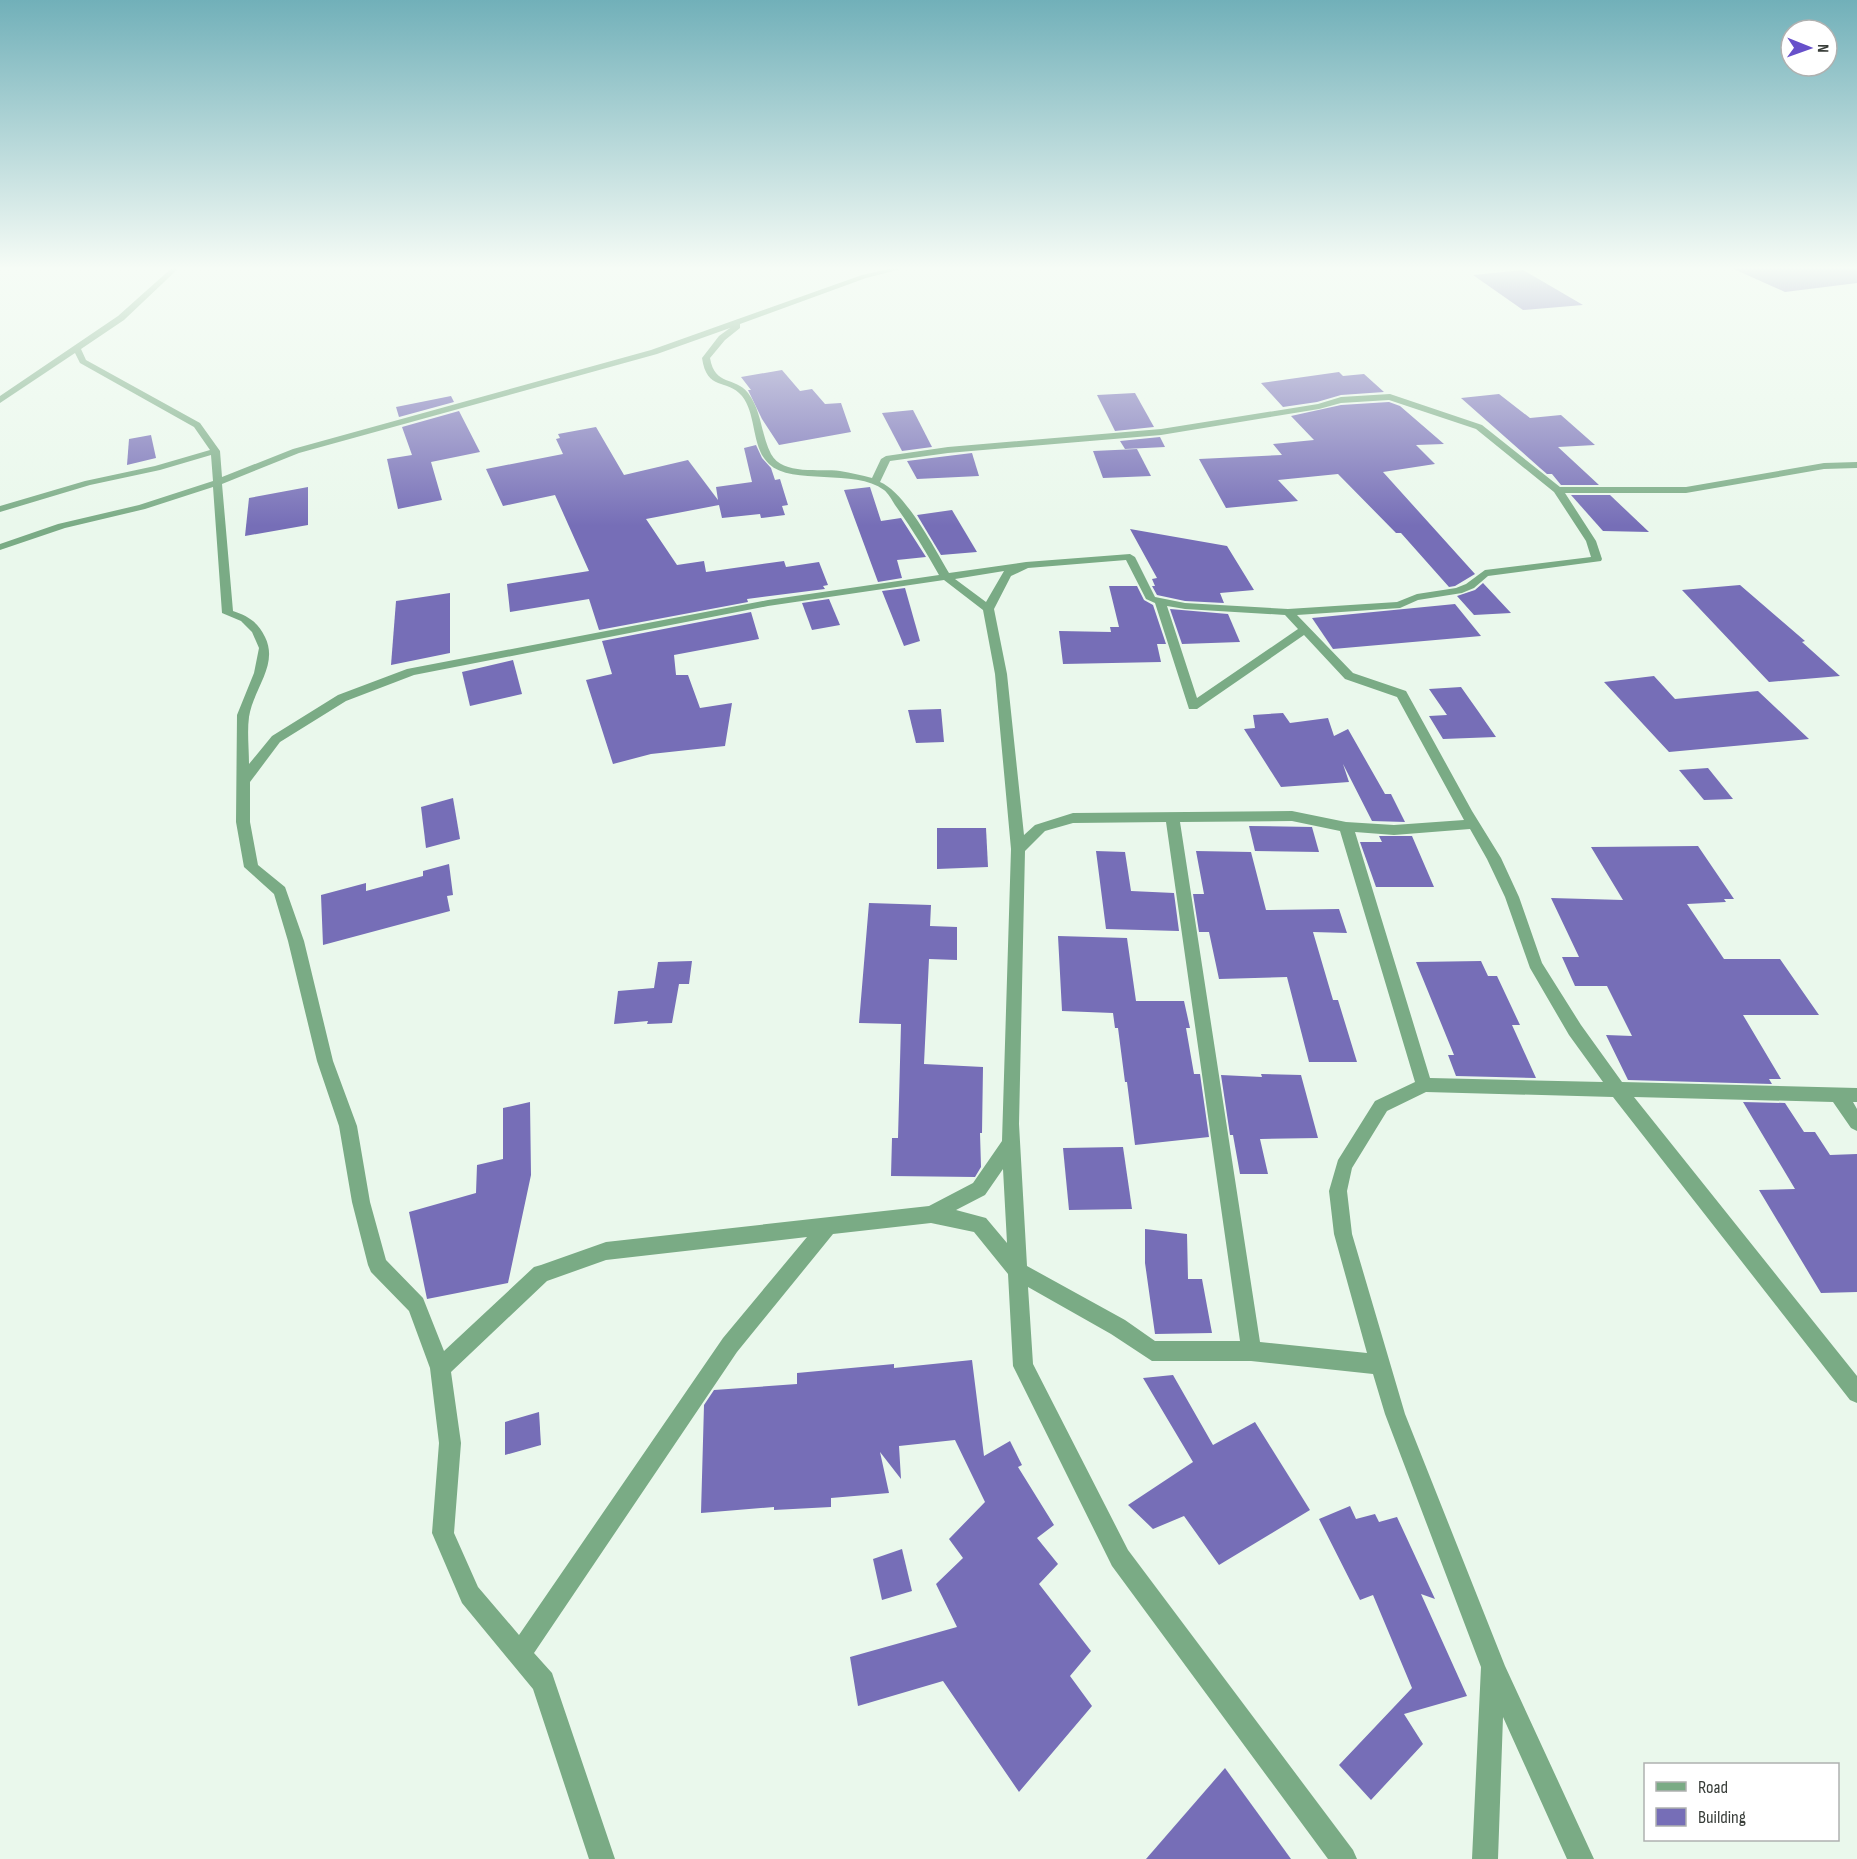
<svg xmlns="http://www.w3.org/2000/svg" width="1857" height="1859" viewBox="0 0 1857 1859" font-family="'Sofia Sans Condensed',sans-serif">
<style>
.building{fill:#766eb7}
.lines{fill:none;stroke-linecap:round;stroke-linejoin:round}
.street{fill:#7aab85;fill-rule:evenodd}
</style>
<rect width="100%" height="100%" fill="#eaf8ec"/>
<!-- building -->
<g class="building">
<path d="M1727,266h130v17l-72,9z"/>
<path d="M1523,270l60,35 -60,5 -50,-35z"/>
<path d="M782,370l18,21 12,-2 13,15 16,-1 10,29 -72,13 -17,-26 -14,-29h3l-10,-13z"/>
<path d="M1339,372l4,4 21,-2 20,18 -43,3 -24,7 -34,5 -22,-24z"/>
<path d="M1135,393l19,34 -39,4 -18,-36z"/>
<path d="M1499,394l31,24 31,-3 34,30 -37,2 41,38h-38l-9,-11h-5l-7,-6 -79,-70z"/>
<path d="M451,396l3,6 -55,15 -3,-10z"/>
<path d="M1389,402l11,4 44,38 -28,1 19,19 -52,8 92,102 -20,12 -6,1 -48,-54h-5l-58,-59 -60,6 20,21 -72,7 -27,-49 83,-4 -9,-11 41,-4 -23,-24 50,-11z"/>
<path d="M913,410l19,37 -30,4 -20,-38z"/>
<path d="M459,411l21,41 -49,10 11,38 -44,9 -11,-50 25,-4 -10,-28z"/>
<path d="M596,427l28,48 64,-15 30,40 -2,-13 36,-5 -8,-34 12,-3 6,13 9,10 4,12 5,-1 8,26 -6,1 3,9 -24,3 -1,-4 -38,4 -3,-13 -73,14 31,46 27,-4 2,11 78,-11 2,6 33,-5 9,23 -5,1 2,3 -78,10 1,3 -149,28 -10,-31 -79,13 -3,-28 82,-13 -34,-76 -52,11 -17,-37 77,-15 -7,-15 4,-1 -2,-4z"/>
<path d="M151,435l5,23 -29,7 2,-26z"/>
<path d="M1160,437l5,10 -40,2 -5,-8z"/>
<path d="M1137,449l14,27 -48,2 -10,-27z"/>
<path d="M972,453l7,23 -62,3 -10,-18z"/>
<path d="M308,487v38l-63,11 4,-38z"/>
<path d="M870,487l11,34 20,-3 25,39 -29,3 5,18 -24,4 -34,-92z"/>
<path d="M1571,495h39l39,37 -46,-1z"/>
<path d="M952,510l25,42 -36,3 -24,-40z"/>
<path d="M1130,529l97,17 27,44 -34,3 4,10 -39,-2 -28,-6 -5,-9h3l-3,-7 5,-1z"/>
<path d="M1483,583l28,30 -37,2 -17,-19 18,-6z"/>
<path d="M1740,585l65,56 -3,1 38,34 -71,6 -87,-92z"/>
<path d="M1109,586h28l7,14 9,5 13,39h-9l4,18 -98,2 -4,-33 52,1 -1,-5h9z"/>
<path d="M905,588l15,53 -16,5 -22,-55z"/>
<path d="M450,593v60l-59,12 5,-64z"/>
<path d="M829,599l11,26 -28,5 -10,-27z"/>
<path d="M1455,604l26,32 -148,13 -21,-31z"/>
<path d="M1170,609l58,5 12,28 -58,2z"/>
<path d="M751,612l8,27 -85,16 2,20h12l12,33 32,-5 -7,43 -74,8 -38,10 -27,-84 26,-6 -10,-33z"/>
<path d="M513,660l9,34 -52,12 -8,-34z"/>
<path d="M1654,676l21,23 83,-8 51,48 -140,13 -65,-70z"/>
<path d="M1461,687l17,24 18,26 -53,2 -14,-23 18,-1 -18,-26z"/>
<path d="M941,709l3,33 -28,1 -8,-33z"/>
<path d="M1283,713l7,10 38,-5 6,18 14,-7 37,65h6l14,28 -33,-1 -29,-57 6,18 -68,5 -37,-58 11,-1 -2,-13z"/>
<path d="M1708,768l25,31 -29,1 -25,-30z"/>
<path d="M453,798l7,41 -34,9 -5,-41z"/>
<path d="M1249,826l63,1 7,25 -64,-1z"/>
<path d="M937,828h49l2,39 -51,2z"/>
<path d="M1379,836h33l22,51h-58l-16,-45h22z"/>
<path d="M1698,846l36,53h-10l2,3 -39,2 37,55h56l39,56h-76l38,64h-12l3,5 -144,-4 -22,-45 26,1 -25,-50h-32l-13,-29h17l-28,-59 72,2 -32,-53z"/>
<path d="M1096,851l29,1 6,39 43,2 5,38 -73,-2z"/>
<path d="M1196,851l55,1 15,58 73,-1 8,24 -34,-1 20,68h5l19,62h-48l-22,-85 -68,2 -10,-47h-10l-6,-38h11z"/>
<path d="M449,864l4,31 -6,1 3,15 -127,34 -2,-50 45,-12v8l57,-15v-5z"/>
<path d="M869,903l62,2 -1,21 27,1v33l-28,-1 -5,105 59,3 -1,66h-2l1,34 -6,10 -84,-1 1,-38h6l3,-114 -42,-1z"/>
<path d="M1058,936l69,2 9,63h48l6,27h-4l8,46h6l9,63 -74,8 -8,-63h-2l-7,-54h-3l-2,-15 -51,-2z"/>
<path d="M692,961l-3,23h-10l-7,39 -25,1 1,-3 -34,3 4,-33 36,-3 4,-26z"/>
<path d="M1481,961l7,15h9l23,49h-8l24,53 -80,-2 -8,-21h6l-38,-93z"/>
<path d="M1261,1074l40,1 17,63 -58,1 8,35h-28l-7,-39h-3l-9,-60 41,2z"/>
<path d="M530,1102l1,73 -23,108 -81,16 -18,-87 67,-19 1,-28 26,-6v-51z"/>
<path d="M1743,1102l42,1 19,29h11l15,23 27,-1v138l-36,1 -62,-103 36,-1z"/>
<path d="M1123,1147l9,62 -63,1 -6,-62z"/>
<path d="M1145,1229l42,5 1,45h14l10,54 -57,1 -10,-71z"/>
<path d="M972,1360l12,96 26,-15 12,24 -4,2 36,58 -17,13 21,26 -19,20 52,67 -21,25 22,30 -73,86 -76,-111 -85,25 -8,-49 107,-30 -21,-43 27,-26 -14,-19 36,-37 -30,-62 -56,6 2,33 -21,-27 9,41 -58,5v9l-57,3v-3l-73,6 3,-108 10,-15 83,-6v-11l97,-9v4z"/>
<path d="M1173,1375l40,70 42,-23 55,88 -91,55 -35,-49 -31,13 -25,-24 65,-43 -50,-84z"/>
<path d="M539,1412l2,33 -36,10v-33z"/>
<path d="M1350,1506l6,13 19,-5 4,8 18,-5 38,82 -14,-5 46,102 -63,18 19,30 -52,56 -32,-35 73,-77 -39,-93 -13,5 -41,-81z"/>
<path d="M902,1549l10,42 -30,9 -9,-41z"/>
<path d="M1225,1768l66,91h-145z"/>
</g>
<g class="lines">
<!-- street -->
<path class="street" d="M174,266h7l-57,54 -43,29 5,11 114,63 20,28 2,26 71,-28 358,-99 211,-75 39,-9h12l-47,12 -126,46v4l-15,12 -15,18c5,29 25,18 38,35 14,18 13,42 23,61 12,22 49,14 69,17 11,2 22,4 32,7l9,-19 5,-3 62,-9 213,-18 157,-25 23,-7 49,-3 92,31 78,62h126l138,-24 33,-1v6l-33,1 -138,24h-121l31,48 6,18 -1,2 -113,15 -14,12 -12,5 -44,7 -18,8 -103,7 56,58 53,18 66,120 29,47 18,39 23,66 39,62 41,57 235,6v14h-4l4,7v22l-6,-3 -18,-26 -199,-5 223,279v27l-7,-3 -237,-303 -187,-5 -39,19 -35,57 -5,23 5,43 53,180 100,252 89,193h-27l-64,-142 -5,142h-26l9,-192 -96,-253 -12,-40 -122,-13h-99l-41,-27 -83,-47 5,77 95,186 225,300 4,9h-29l-216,-293 -99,-200 -5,-92 -34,-42 -43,-9 -98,11 -96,118 -203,301 18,20 3,9 60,177h-26l-56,-170 -71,-86 -30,-70 7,-90 -9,-75 -21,-57 -38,-39 -3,-7 -16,-63 -13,-76 -22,-65 -29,-120 -14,-47 -30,-27 -8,-45 1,-107 17,-42 5,-25 -7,-16 -11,-11 -19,-8 -9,-126 -68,22 -80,19 -65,22v-6l58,-20 81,-19 74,-24 -2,-26 -51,15 -70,15 -90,27v-6l85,-25 70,-15 55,-16 -16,-23 -114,-64 -5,-10 -75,50v-7l118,-80zM730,328l-11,8 -17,22c5,34 25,20 40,38 15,19 9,51 27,68 23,22 86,4 115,26 4,3 8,10 11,15 16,22 30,45 44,70l-171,25 -361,69 -69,26 -66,41 -23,28c0,-16 -2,-32 0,-47 4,-28 30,-52 16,-80 -7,-15 -17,-21 -32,-26l-11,-127 77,-31 358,-99zM1389,400l87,29 78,63 32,49 5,16 -106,13 -19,14 -10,4 -39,6 -20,8 -109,7 -103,-6 -30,-6 -20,-40 -5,-3 -104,8 -77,11c-14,-24 -44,-81 -69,-91l10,-21 58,-8 213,-18 158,-26 22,-6zM1126,560l20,39 9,4 34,106h8l107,-74 41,44 52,18 67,123 -70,5 -48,-3 -54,-11 -219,2 -38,12 -11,10 -17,-161 -13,-65 17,-33 17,-8zM1004,571l-18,31 -31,-23zM944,580l39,30 12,64 16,175 -9,292 -29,42 -44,23 -323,36 -65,23 -7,2 -90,84 -21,-53 -37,-38 -16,-58 -13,-76 -24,-65 -29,-120 -19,-54 -27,-22 -8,-43v-40l30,-40 66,-41 68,-26 354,-69zM1167,606l18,3 100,6 13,14 -101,69zM1292,821l48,10 75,251 -40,19 -37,59 -9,31 5,43 33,119 -107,-11 -80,-520zM1166,822l74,519h-85l-30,-21 -98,-54 -8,-142 6,-273 20,-20 28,-8zM1470,829l17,30 18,38 25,71 39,67 34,47 -173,-4 -75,-246 39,3zM1003,1169l4,74 -21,-25 -30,-8 29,-15zM807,1237l-84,101 -204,297 -41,-48 -24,-54 7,-90 -10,-71 96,-91 59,-21z"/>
</g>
<!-- sky -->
<linearGradient id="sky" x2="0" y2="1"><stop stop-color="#71b0b9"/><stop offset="0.51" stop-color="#f6fcf6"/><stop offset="1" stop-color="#f6fcf6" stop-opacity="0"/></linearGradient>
<rect width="1857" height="526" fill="url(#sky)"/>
<!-- legend -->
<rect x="1644" y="1763" width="195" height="78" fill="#ffffff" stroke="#afb1b0" stroke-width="1.5"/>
<rect x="1656" y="1782" width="30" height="9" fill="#7aab85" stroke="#afb1b0" stroke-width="1.5"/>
<text x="1698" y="1793" font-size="18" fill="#383d39">Road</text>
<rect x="1656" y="1808" width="30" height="18" fill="#766eb7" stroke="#afb1b0" stroke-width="1.5"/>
<text x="1698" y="1823" font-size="18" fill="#383d39">Building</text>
<!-- north arrow -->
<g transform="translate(1809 48) rotate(91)"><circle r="28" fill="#ffffff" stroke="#afb1b0" stroke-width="1.5"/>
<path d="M0-4.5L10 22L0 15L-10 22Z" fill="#6750ca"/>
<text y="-9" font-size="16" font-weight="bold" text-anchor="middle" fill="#383d39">N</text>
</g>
</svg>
